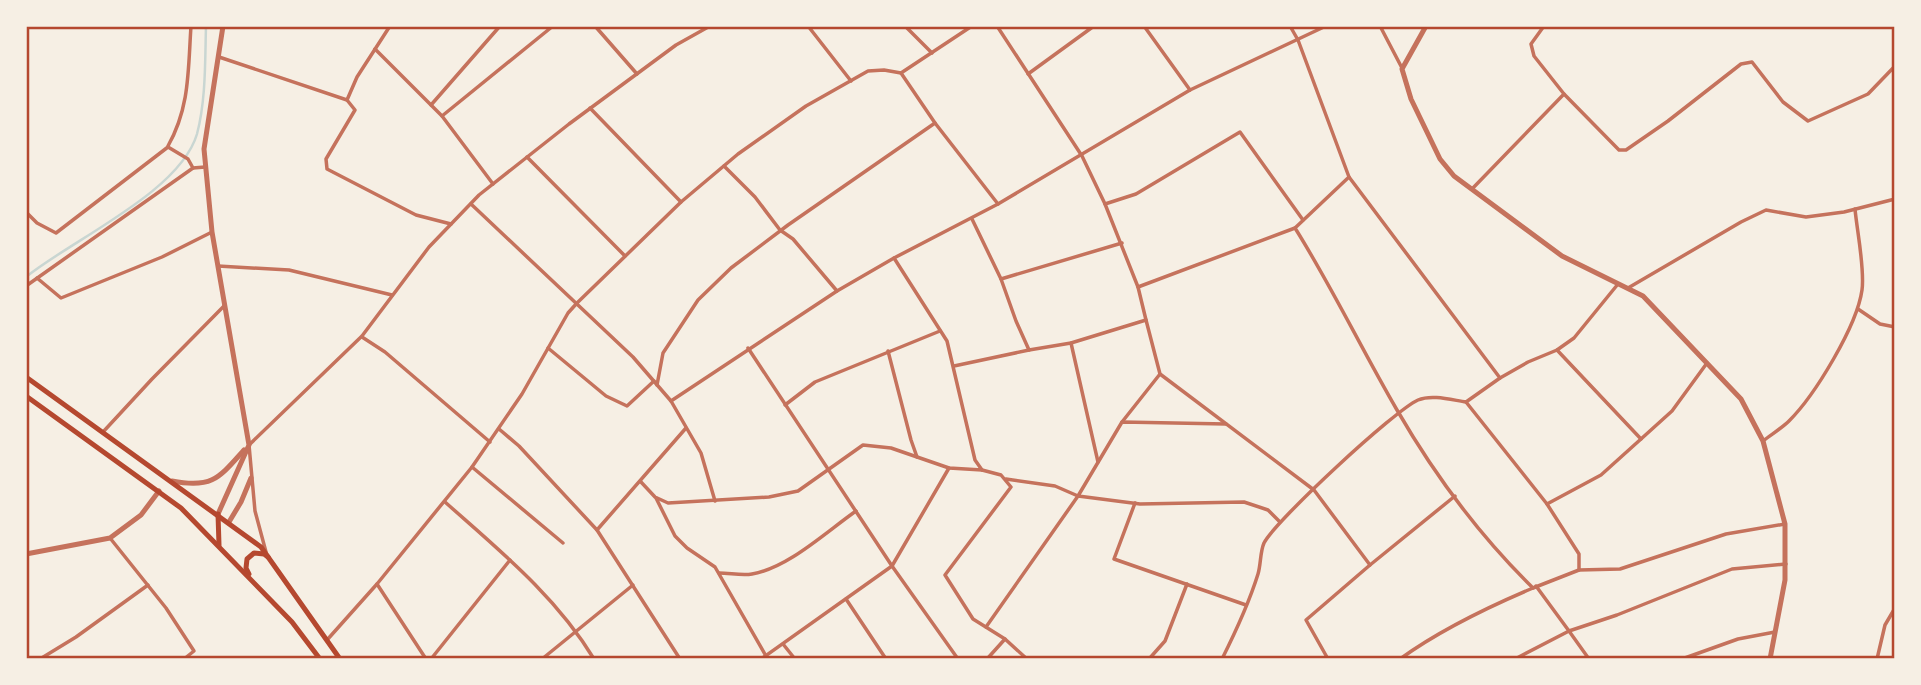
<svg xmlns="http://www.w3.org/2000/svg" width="1921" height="685" viewBox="0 0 1921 685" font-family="'IBM Plex Sans',sans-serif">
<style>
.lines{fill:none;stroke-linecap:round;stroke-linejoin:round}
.stream{stroke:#c9d6d2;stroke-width:2.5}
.minor{stroke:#c5725c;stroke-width:3.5}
.tertiary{stroke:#c5725c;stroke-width:5}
.secondary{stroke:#b5482f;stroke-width:5}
.neatline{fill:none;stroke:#b5482f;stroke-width:2.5}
</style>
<rect width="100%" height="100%" fill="#f6efe4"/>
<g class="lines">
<!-- stream -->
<path class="stream" d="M26,277c47,-38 154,-85 171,-143 9,-34 8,-73 9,-108"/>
<!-- minor -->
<g class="minor">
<path d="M595,26l42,48"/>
<path d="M808,26l43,55"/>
<path d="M905,26l27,27"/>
<path d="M997,26l85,130 23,48"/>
<path d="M1144,26l46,64"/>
<path d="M1290,26l8,14 51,137 -54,51c37,59 67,122 102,182 37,64 83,126 136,178l46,-18v-16l-32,-50"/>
<path d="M1380,26l22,42"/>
<path d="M375,49l67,67 111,-90"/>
<path d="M219,57l128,43 8,10 -29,49 1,10 89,46 35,9"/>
<path d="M901,73l71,-47"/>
<path d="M1028,74l66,-48"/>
<path d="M1564,94l55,56h7l42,-29 73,-57 11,-2 31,40 25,19 60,-27 27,-28"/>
<path d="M347,100l10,-23 33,-51"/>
<path d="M431,105l69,-79"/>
<path d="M590,108l91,94"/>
<path d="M442,116l51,68"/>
<path d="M168,146c22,-39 20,-76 23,-120"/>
<path d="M527,157l98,99"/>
<path d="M724,166l31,31 25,33 13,9 44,52"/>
<path d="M1349,177l151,201"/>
<path d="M1472,189l92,-95 -30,-38 -3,-12 13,-18"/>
<path d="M471,204l162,153 38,44 30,52 14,48"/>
<path d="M26,212l11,11 19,10 112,-86 20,12 5,9 12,-1"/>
<path d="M972,219l29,60 121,-36"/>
<path d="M1295,228l-157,59 -33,-83 31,-10 104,-62 63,88"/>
<path d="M894,258l53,83 28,119 7,10"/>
<path d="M218,266l71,4 103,25"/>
<path d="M37,278l24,20 101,-41 50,-25"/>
<path d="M1001,279l15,42 13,29 42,-7 75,-23 -8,-33"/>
<path d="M26,286l167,-118"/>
<path d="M1628,288l113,-66 25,-12 40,7 38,-5 51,-13"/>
<path d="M1858,309l22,15 15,3"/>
<path d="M1146,320l14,54 154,116 56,75 85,-69"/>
<path d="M362,337l23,15 105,90"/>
<path d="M1071,343l27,119"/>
<path d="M548,348l58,48 21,10 27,-25"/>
<path d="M748,348l144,218 66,93"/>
<path d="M1557,350l84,89 31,-28 35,-48"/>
<path d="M888,351l23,89 6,17"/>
<path d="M954,366l75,-16"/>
<path d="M657,385l6,-32 35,-53 33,-32 57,-43 147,-102"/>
<path d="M671,401l166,-110 57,-33 104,-54 192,-114 136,-64"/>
<path d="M1466,402l81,102 54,-29 40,-36"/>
<path d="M785,405l30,-23 125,-51"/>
<path d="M1122,422l38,-48"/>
<path d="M1226,424l-104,-2 -44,74 62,8 104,-2 24,8 12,12"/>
<path d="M499,429l20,17 78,84 83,129"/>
<path d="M103,432l49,-53 72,-73"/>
<path d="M1763,441c9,-7 19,-13 26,-20 26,-26 68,-95 73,-131 3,-21 -5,-59 -7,-81"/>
<path d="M472,467l91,76"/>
<path d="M641,482l14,15 13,6 101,-6 29,-6 65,-46 28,3 58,20 33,2 19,5 10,12 -66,88 28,44 32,20 22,20"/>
<path d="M656,498l19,38 12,12 28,19 51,89"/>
<path d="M445,502c54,48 111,94 149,157"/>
<path d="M1135,503l-21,56 132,46"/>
<path d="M597,530l89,-102"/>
<path d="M110,538l56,70 28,43 -10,8"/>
<path d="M266,552l-11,-41 -6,-66 113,-109 67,-89 50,-52 90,-71 107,-79 34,-19"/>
<path d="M1579,570l41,-1 106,-35 59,-10"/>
<path d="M719,573c11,0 23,3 33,1 36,-6 74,-42 104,-63"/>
<path d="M377,584l49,75"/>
<path d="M1536,586l33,45 48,-16 115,-46 54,-5"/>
<path d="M846,599l40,60"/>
<path d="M986,627l92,-131 -23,-10 -49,-7"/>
<path d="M327,640l50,-56 95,-117 50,-73 46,-81 9,-10 104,-101 57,-48 68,-48 62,-35 16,-1 17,3 34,50 63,81"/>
<path d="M783,644l12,15"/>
<path d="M40,659l36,-22 72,-52"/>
<path d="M431,659l79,-99"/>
<path d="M542,659l91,-74"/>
<path d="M761,659l131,-93 57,-98"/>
<path d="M987,659l18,-20"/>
<path d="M1149,659l16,-18 22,-57"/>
<path d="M1222,659c14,-28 27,-56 36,-85 3,-10 2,-22 6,-31 11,-22 131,-133 154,-143 14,-6 34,0 48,2l34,-24 28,-16 29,-12 17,-12 44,-54"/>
<path d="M1328,659l-22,-39 64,-55"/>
<path d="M1400,659c40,-29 88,-52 133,-71"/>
<path d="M1515,659l54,-28 20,28"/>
<path d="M1682,659l56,-20 37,-7"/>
<path d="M1877,659l8,-34 10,-17"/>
</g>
<!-- tertiary -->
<g class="tertiary">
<path d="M1426,26l-24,43 9,30 29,60 14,17 108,80 81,40 98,103 22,42 22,83v56l-15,79"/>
<path d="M172,481c40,8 47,-3 72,-31"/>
<path d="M218,514l31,-69 -37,-213 -8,-83 19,-123"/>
<path d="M229,522l12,-20 10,-24"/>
<path d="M26,554l84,-16 31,-23 18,-24"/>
</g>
<!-- secondary -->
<g class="secondary">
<path d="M26,377l235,170 79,112"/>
<path d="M26,396l155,112 111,114 28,37"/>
<path d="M218,514l1,31"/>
<path d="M249,574l-3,-6 1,-9 7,-6 10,1 4,3"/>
</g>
</g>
<!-- border -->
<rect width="1921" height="685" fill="none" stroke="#f6efe4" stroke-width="56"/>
<rect x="28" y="28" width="1865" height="629" class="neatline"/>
</svg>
